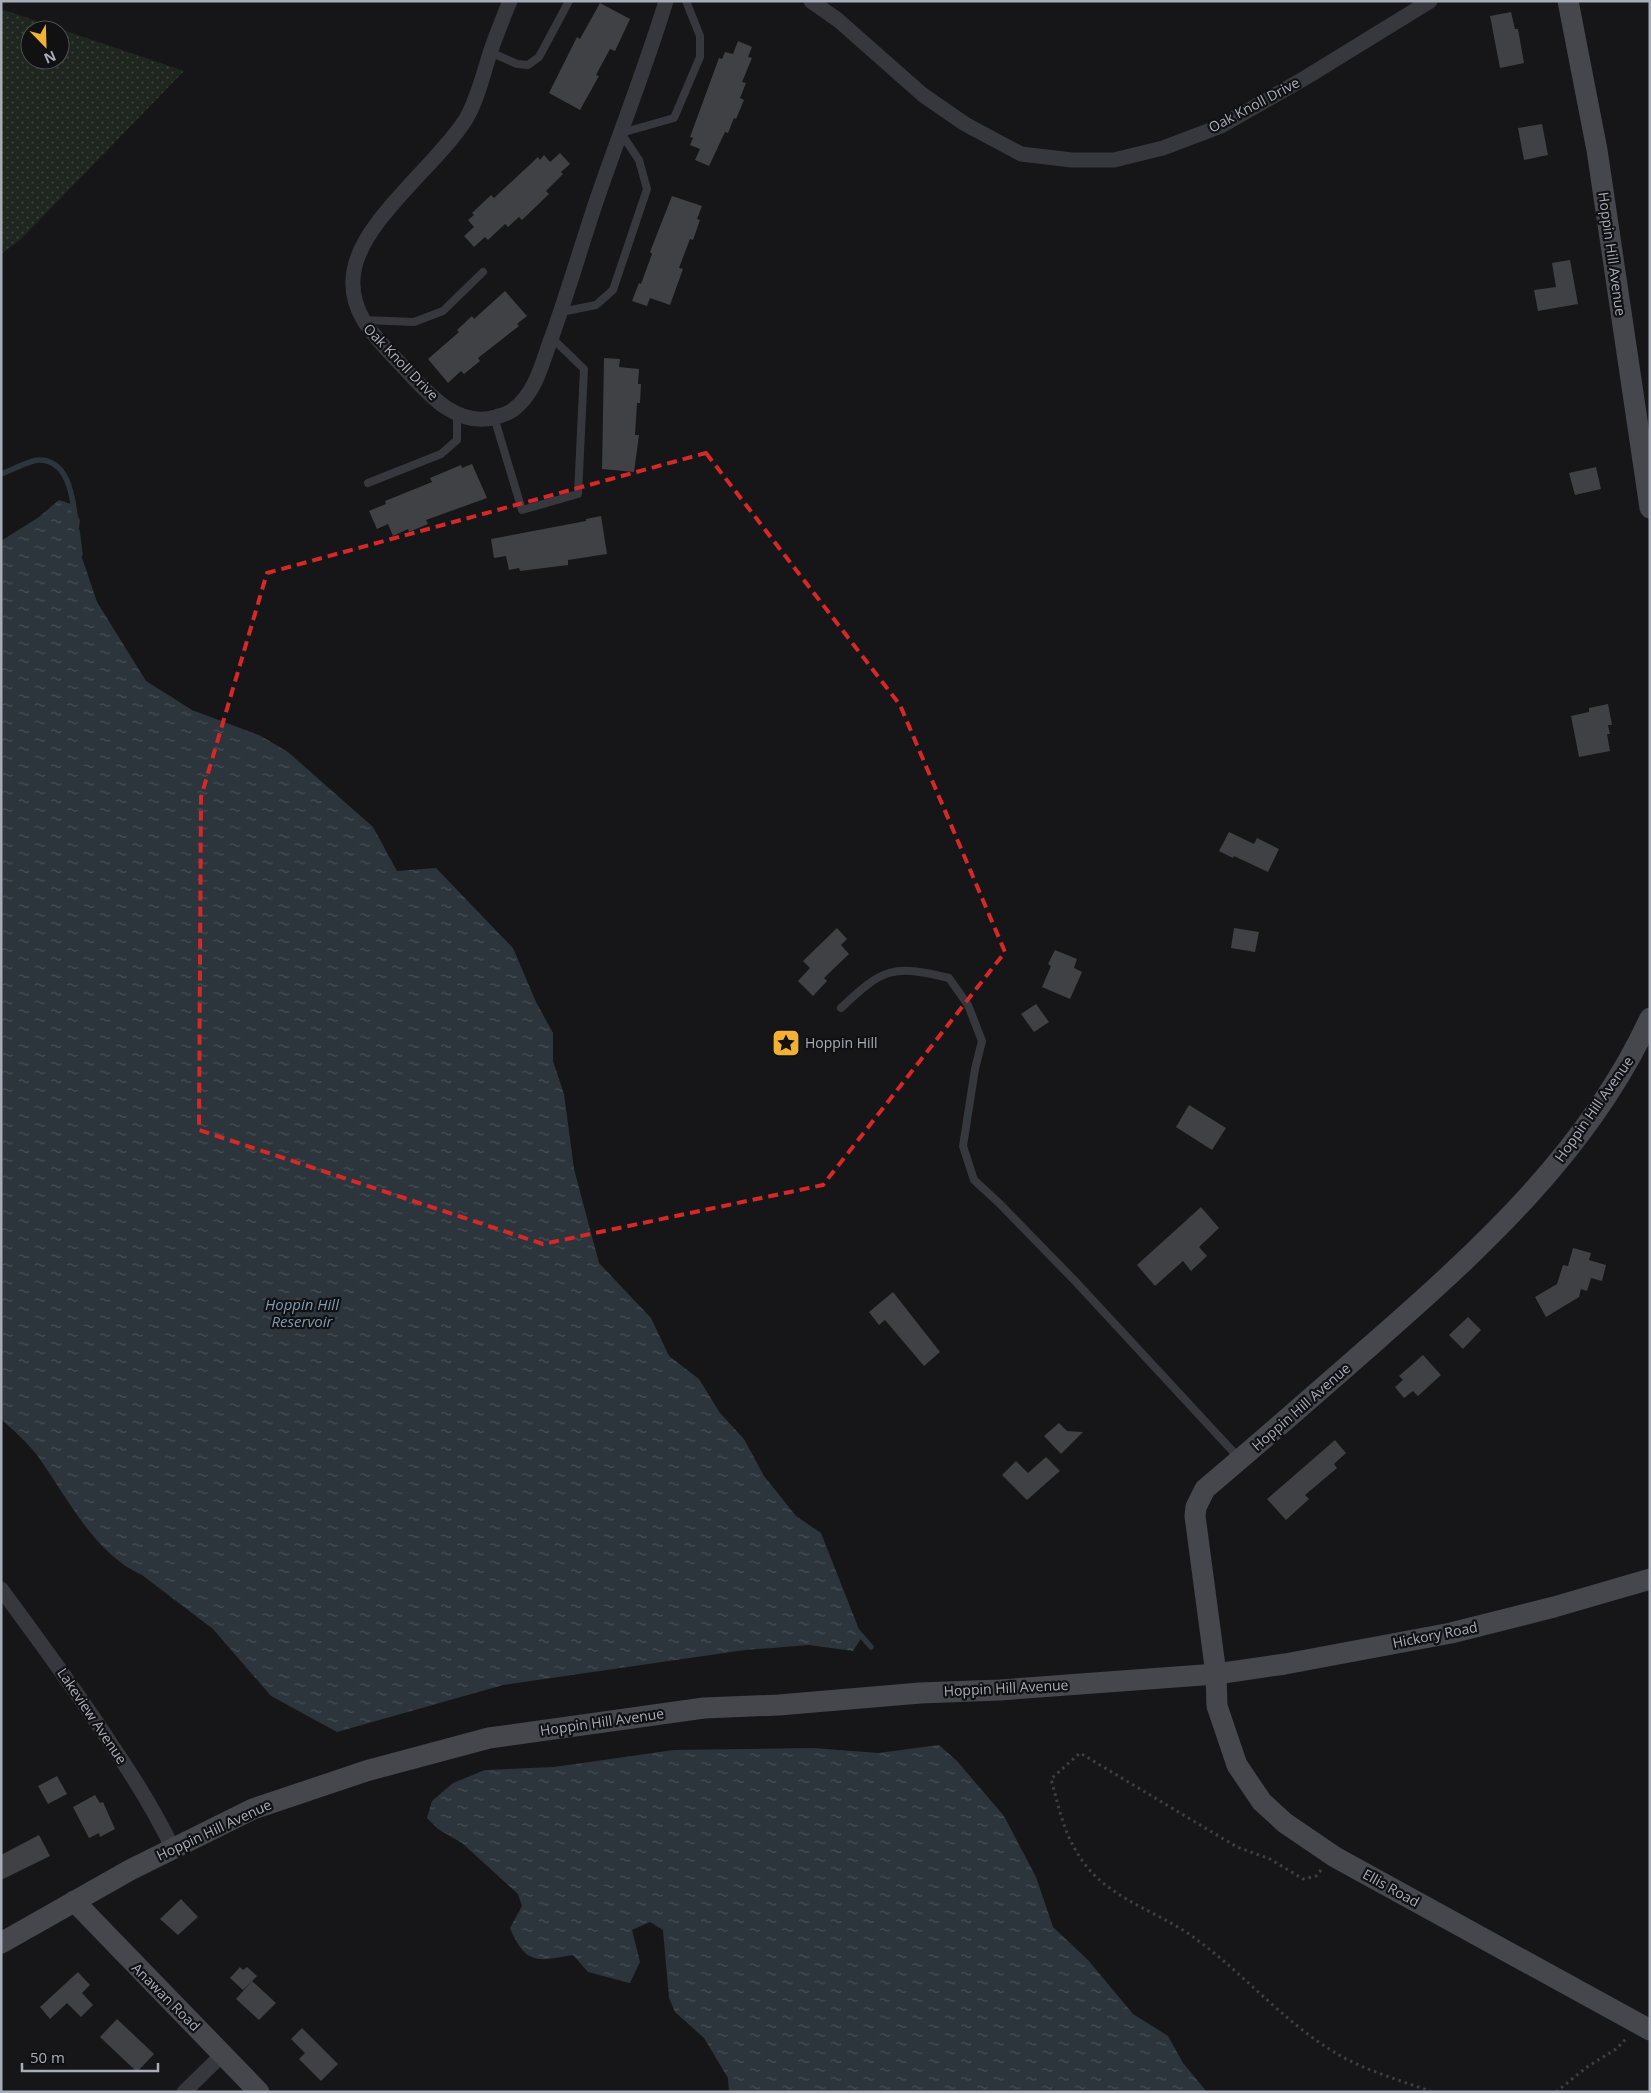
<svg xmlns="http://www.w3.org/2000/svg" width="1651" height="2093" viewBox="0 0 1651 2093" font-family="'Open Sans',sans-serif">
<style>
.grass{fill:url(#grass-dots);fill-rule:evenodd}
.water{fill:url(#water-ripples)}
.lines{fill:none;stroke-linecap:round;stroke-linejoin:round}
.stream{stroke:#2c353c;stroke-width:5.5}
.building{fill:#404145}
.path{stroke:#3d3f44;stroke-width:3;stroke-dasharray:2.5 4;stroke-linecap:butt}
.lane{stroke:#37383d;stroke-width:8}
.street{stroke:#37383d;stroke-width:15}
.secondary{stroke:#45474d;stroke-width:21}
.marked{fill:none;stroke:#d62828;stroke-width:4;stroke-dasharray:10 6;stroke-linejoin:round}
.labels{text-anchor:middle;stroke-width:4.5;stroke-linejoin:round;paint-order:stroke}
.street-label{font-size:14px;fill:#a8adb8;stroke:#111113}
.poi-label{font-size:14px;fill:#a8adb8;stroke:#111113;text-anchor:start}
.water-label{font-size:15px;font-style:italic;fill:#7f9bb3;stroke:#111113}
</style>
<defs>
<pattern id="grass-dots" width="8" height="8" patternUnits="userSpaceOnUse" patternTransform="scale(1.25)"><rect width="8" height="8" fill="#1e261f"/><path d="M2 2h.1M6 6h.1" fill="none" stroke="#3c433d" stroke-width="1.8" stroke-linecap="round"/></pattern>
<pattern id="water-ripples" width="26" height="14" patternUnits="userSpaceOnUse" patternTransform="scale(1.25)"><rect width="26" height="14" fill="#2c353c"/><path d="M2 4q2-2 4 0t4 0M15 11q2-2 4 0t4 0" fill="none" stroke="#485056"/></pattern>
</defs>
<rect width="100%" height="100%" fill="#161618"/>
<!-- grass -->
<path class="grass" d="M1,9l183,62 -164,169 -19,14zM30,30h30v30h-30z"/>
<!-- water -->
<g class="water">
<path d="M59,500l12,4 9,16 -3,23 20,59 49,79 46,29 67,25 29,17 85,75 24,44 39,-3 77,80 23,54 17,31v28l11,33 10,75 25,94 52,55 18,38 30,23 21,34 24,26 20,37 32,40 25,17 41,104 -9,14 -44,-6 -64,5 -242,35 -166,47 -66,-36 -58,-67 -71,-54c-48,-21 -76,-80 -105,-120 -10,-13 -24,-25 -36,-36v-878l38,-24z"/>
<path d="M939,1745l18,16 47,55 32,61 17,50 35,33 45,54 35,22 15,27 24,29h-478l-1,-14 -24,-40 -29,-26 -6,-14 -6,-68 -13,-8 -18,8 8,32 -10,21 -42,-11 -15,-17c-35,6 -47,11 -63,-27l12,-22 -4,-12 -56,-51 -24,-14 -11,-11 5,-17 21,-18 32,-13 69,-3 120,-17 139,-2 65,5z"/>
</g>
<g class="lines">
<!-- stream -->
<g class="stream">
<path d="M1,474c9,-3 29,-14 38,-14 28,0 33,33 36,55"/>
<path d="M77,531l3,23"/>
<path d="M858,1632l13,15"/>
</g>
</g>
<!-- building -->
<g class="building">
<path d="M600,3l30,16 -15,32 -5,-2 -14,26 3,1 -19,34 -31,-17 28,-56 3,2z"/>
<path d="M1511,12l4,17h3l6,34 -24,5 -10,-52z"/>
<path d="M738,41l14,6 -4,10 4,1 -10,24 4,1 -6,15 4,2 -8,19 -2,-1 -6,15 -3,-1 -16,34 -14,-6 5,-11 -10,-4 3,-7 -3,-1 29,-79 3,1 3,-7 8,2z"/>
<path d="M1542,124l6,31 -24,5 -6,-32z"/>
<path d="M560,153l10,11 -9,8 2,2 -17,17 3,3 -27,26 -3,-3 -11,10 -3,-3 -17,16 -3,-3 -11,10 -10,-11 10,-9 -6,-7 6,-5 -2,-2 19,-18 3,3 44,-41 2,3 4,-5 6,7z"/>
<path d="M672,196l30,10 -5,13 3,1 -7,20 -3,-1 -11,29 4,1 -13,36 -20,-7 -3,8 -15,-5 7,-18 2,1 11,-30 -2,-2z"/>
<path d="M1570,260l8,44 -40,7 -4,-21 22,-3 -4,-24z"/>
<path d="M505,291l22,25 -10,8 2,2 -41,32 2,3 -16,13 -3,-3 -13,12 -20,-24 31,-27 -2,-2 15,-14 2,3z"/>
<path d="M604,358l16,1 -1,8 20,2 -1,15h3l-1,19h-3l-2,32h4l-5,37 -32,-3z"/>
<path d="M472,464l15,34 -61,22 2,4 -19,8 -1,-3 -15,7 -5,-12 -11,5 -8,-18 17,-7 -1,-3 47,-19 -2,-4 31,-13 1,3z"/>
<path d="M1596,467l5,22 -26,6 -6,-22z"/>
<path d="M601,516l6,38 -39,6v5l-48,6 -1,-3 -10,2 -3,-14 -12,2 -3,-19 95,-18v-2z"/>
<path d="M1608,704l4,21h-4l2,9h-3l3,17 -31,6 -8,-41 18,-4v-4z"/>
<path d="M1229,832l25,12 3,-6 22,11 -11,23 -34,-16 -1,2 -14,-7z"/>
<path d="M837,928l10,11 -6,6 8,9 -25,24 3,3 -14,15 -15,-15 12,-13 -7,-7z"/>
<path d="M1234,928l25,4 -4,20 -24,-4z"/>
<path d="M1055,950l22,9 -3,9 8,4 -12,27 -28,-12 9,-21 -3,-2z"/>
<path d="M1036,1004l13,18 -15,10 -13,-18z"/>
<path d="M1189,1105l37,23 -14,22 -36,-23z"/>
<path d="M1201,1207l18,21 -20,19 8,9 -16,15 -8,-10 -28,25 -18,-21z"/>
<path d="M1573,1248l18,5 -2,7 17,5 -4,16 -11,-3 -4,13 -6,-2 -2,8 -33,20 -11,-20 22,-13 6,-19 5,1z"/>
<path d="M893,1292l47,60 -16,14 -39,-46 -6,5 -10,-13z"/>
<path d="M1468,1317l13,13 -18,19 -14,-14z"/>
<path d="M1423,1355l18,20 -23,21 -5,-5 -9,7 -9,-11 8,-7 -4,-4z"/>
<path d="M1059,1423l8,8 16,1 -22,22 -17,-18z"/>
<path d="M1335,1440l11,13 -12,11 3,4 -32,27 4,4 -23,21 -19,-21z"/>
<path d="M1046,1457l14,14 -33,29 -25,-25 14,-14 12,12z"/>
<path d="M57,1776l10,18 -19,10 -10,-18z"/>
<path d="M95,1795l5,8 3,-1 12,27 -15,8 -1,-4 -10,5 -16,-31z"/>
<path d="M39,1835l11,21 -49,24v-25z"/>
<path d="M181,1899l17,18 -20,18 -18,-16z"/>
<path d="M240,1967l3,3 4,-3 10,9 -14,14 -13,-12z"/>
<path d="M78,1972l12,13 -8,8 11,12 -12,12 -14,-14 -17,16 -10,-12z"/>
<path d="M252,1981l24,22 -17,17 -23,-21z"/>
<path d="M117,2019l37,35 -17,18 -37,-35z"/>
<path d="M302,2028l36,36 -17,17 -22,-22 6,-6 -14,-14z"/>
</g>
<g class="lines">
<!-- path -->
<g class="path">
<path d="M1321,1870l-5,6 -13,3 -33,-20 -33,-12 -157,-94 -29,26c9,32 13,57 33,84 27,37 76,49 112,76 48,35 87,82 138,113 29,18 66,28 98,40"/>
<path d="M1556,2092l31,-25 29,-18 10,-10"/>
</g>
<!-- lane -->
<g class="lane">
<path d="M490,52l27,12 11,1 11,-8 30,-56"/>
<path d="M561,312l35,-7 17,-15 34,-101 -8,-29 -18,-27 53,-15 26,-61v-21l-14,-35"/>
<path d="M364,320l50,2 29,-11 40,-39"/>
<path d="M494,417l28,93 56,-16 6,-125 -32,-31"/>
<path d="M368,483l73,-29 16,-14v-26"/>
<path d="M841,1008c42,-40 52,-44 108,-30l19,27 14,36 -7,28 -12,77 11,34 25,23 76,78 164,177"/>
</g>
<!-- street -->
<g class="street">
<path d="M510,1c-7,17 -14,34 -20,52 -7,22 -12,45 -24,66 -28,45 -104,101 -112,152 -8,44 27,71 54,101 23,25 51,56 88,45 6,-2 14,-4 18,-8 22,-17 28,-46 37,-70 16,-44 29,-89 44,-134 23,-68 50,-135 71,-204"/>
<path d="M811,1l27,19 85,75 42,29 56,30 51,6h42l49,-12 58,-22 84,-48 125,-77"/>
<path d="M1,1589c37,50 74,100 108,152 24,35 46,70 64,108"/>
<path d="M184,2092l39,-38"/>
</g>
<!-- secondary -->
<g class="secondary">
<path d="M1568,1l29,149 53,358"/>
<path d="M1650,1018c-60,131 -168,230 -274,323 -57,50 -113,99 -171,148l-9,18 -1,9 21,158 1,32 20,59 25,37 23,21 50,34 315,173"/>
<path d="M74,1901l185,191"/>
<path d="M1,1943l129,-73 123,-61 113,-38 123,-33 215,-30 75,-3 141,-12 80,-3 216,-16 69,-10 166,-31 103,-26 96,-28"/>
</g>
</g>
<!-- marked area -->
<path class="marked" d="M706,453l194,252 105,247 -182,233 -280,59 -344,-114 2,-333 66,-224z"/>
<!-- icons -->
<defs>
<symbol id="sight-square" viewBox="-11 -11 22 22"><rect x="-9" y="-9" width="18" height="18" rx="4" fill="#f2b134" stroke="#111113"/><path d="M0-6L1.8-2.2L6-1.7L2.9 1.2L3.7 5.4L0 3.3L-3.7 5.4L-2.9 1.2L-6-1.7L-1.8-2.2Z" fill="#111"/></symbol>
</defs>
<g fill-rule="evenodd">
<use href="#sight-square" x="770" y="1027" width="32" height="32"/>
</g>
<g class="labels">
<!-- street labels -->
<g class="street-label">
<text transform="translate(1254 105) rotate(-28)" y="5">Oak Knoll Drive</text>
<text transform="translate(1612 254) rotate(82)" y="5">Hoppin Hill Avenue</text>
<text transform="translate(401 362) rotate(46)" y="5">Oak Knoll Drive</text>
<text transform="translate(1594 1109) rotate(-55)" y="5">Hoppin Hill Avenue</text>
<text transform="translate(1301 1407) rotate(-41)" y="5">Hoppin Hill Avenue</text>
<text transform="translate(1435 1635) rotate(-11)" y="5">Hickory Road</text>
<text transform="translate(1006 1688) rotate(-3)" y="5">Hoppin Hill Avenue</text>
<text transform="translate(92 1716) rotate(56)" y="5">Lakeview Avenue</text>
<text transform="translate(602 1722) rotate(-8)" y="5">Hoppin Hill Avenue</text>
<text transform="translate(214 1830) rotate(-25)" y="5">Hoppin Hill Avenue</text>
<text transform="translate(1391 1888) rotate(29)" y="5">Ellis Road</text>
<text transform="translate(166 1997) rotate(45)" y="5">Anawan Road</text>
</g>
<!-- poi labels -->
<g class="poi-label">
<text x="805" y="1048">Hoppin Hill</text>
</g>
<!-- water labels -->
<g class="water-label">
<text x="302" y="1310">Hoppin Hill<tspan x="302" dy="17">Reservoir</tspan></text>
</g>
</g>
<!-- border -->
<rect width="1651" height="2093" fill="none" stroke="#a8adb8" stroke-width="5"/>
<!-- north arrow -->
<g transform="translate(45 45) rotate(157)"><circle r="24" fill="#111113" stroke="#4d4f55"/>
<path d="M0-4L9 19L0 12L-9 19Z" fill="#f2b134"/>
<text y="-8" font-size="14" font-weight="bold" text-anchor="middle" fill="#a8adb8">N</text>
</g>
<!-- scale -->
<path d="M22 2063v8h136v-8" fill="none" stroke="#a8adb8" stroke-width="2.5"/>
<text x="30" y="2063" font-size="15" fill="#a8adb8" stroke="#111113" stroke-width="4" paint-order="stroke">50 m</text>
</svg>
